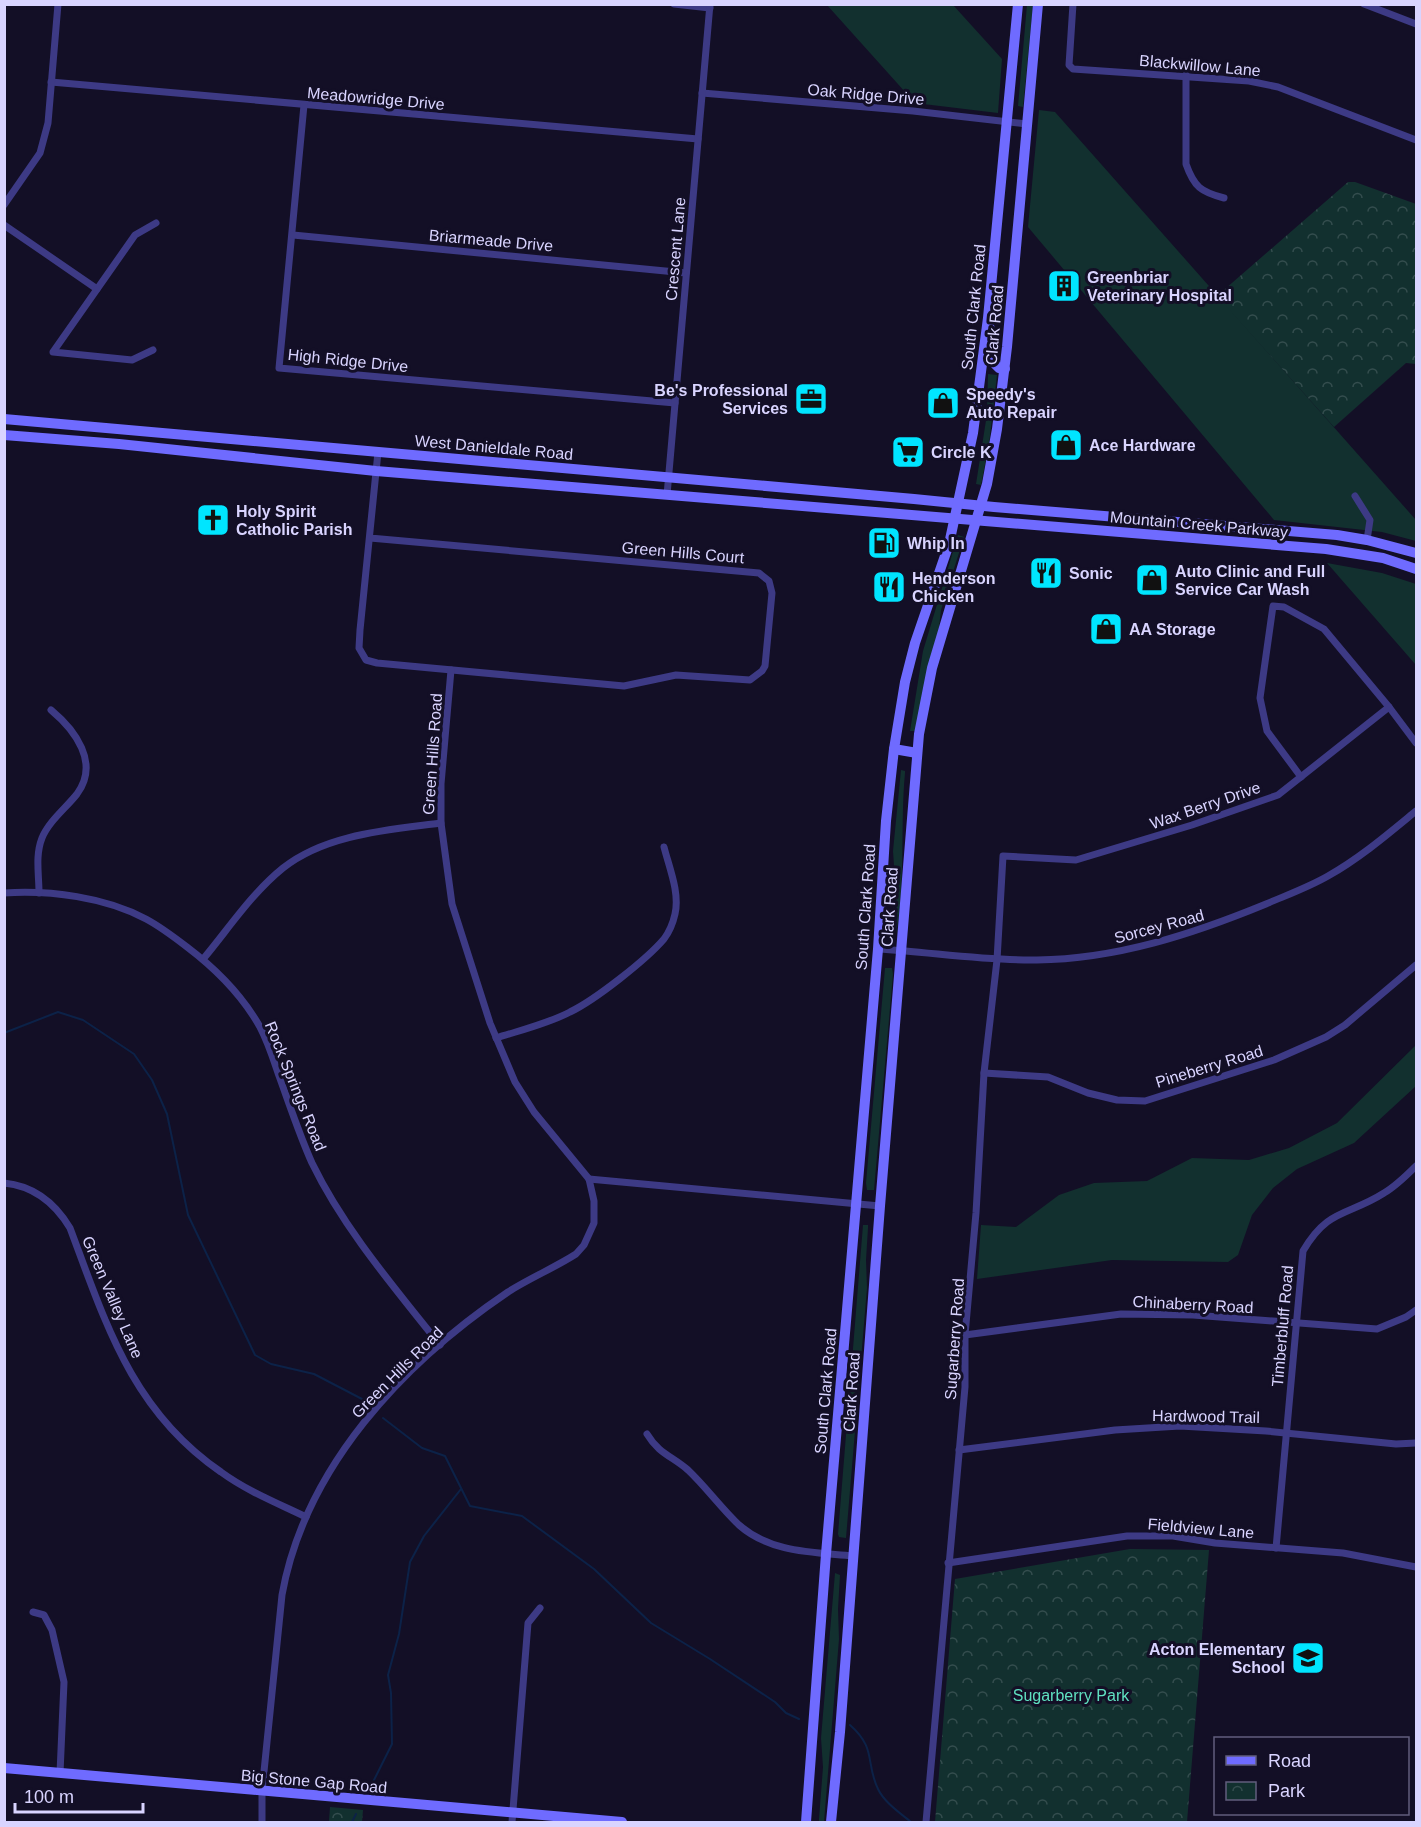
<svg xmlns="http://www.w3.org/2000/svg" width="1421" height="1827" viewBox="0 0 1421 1827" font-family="Helvetica,sans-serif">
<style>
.grass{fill:#12302f}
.park{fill:url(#park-crowns)}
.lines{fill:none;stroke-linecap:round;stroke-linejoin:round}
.stream{stroke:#0c2248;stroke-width:2}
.street{stroke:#3d3a85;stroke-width:7}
.secondary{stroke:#6f6bff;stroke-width:10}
.labels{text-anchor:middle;stroke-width:6;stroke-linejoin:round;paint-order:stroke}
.street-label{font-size:16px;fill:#d9d4ff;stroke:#130f26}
.poi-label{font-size:16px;font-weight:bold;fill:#d9d4ff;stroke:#130f26;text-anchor:start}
.park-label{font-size:16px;fill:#5fe0c0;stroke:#130f26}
</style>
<defs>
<pattern id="park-crowns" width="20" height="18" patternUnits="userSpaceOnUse" patternTransform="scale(1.5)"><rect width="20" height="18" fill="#12302f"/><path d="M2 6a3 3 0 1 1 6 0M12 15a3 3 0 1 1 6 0" fill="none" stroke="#344d4e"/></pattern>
</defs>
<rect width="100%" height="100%" fill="#130f26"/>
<!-- grass -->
<g class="grass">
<path d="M827,5h126l49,54 -4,54 -83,-10z"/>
<path d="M1027,5h6l-10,102 -5,-1z"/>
<path d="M1039,110l16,2 361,408v21l-34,-9 -108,-12 -246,-293z"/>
<path d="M988,374l9,1 -8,69 -8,41 -5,-1 11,-70z"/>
<path d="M958,535l6,2 -23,73 -3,26 -23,95h-5l13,-80z"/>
<path d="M1327,563l55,10 34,11v81z"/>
<path d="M901,770l4,1v2c-5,53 1,108 -9,161l-5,-1 4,-53 -2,-29z"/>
<path d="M885,968h7l1,6 -19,216h-7l-1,-7z"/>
<path d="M1416,1045v41l-62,57 -57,26 -24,19 -21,27 -14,40 -10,7 -116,-2 -135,19 4,-54 35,2 43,-32 35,-12 53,-2 45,-23 57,2 40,-12 48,-25z"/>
<path d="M863,1225h5v3l-2,32 1,28 -21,250 -7,-1 -1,-3z"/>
<path d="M835,1573l5,2 -2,34 1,30 -15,183 -5,-1v-2l4,-52 -2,-29z"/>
</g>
<!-- park -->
<g class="park">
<path d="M1348,182h7l61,22v160l-10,-1 -72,64 -117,-131z"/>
<path d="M1130,1549l79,1 -22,272h-252l20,-243z"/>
<path d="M330,1807l33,3 -1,12h-33z"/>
</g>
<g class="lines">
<!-- stream -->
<g class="stream">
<path d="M4,1033l54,-21 25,8 51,34 18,26 15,34 21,101 67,140 16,9 43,10 48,25 8,7"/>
<path d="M383,1418l39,30 23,8 25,50 52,10 72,53 57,54 59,36 65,43 11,11 13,6"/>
<path d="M850,1725c27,24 15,37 28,64 6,13 22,24 33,33"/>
<path d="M371,1786l21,-42 -1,-51 -3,-18 11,-41 11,-72 14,-26 37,-47"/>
<path d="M352,1822l4,-8"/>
</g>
<!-- street -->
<g class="street">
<path d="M674,4l36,4"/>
<path d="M1073,4l-4,61 4,4 176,12 29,6 138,53"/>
<path d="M1364,4l52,20"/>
<path d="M1186,75v89c8,23 15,28 38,34"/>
<path d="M51,82l647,57"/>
<path d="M702,93l211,18 114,13"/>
<path d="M304,105l-25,263 396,35"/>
<path d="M4,205l36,-52 8,-30 10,-119"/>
<path d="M4,225l93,64"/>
<path d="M293,235l393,38"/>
<path d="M153,350l-21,10 -79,-8 82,-117 21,-12"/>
<path d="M667,495l43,-491"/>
<path d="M1355,496l15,24 -3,20"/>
<path d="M370,538l389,35 10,8 3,12 -7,73 -3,5 -12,9 -74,-5 -52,11 -247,-23 -11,-3 -7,-12 1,-18 18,-178"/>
<path d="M1301,777l-34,-46 -7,-33 13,-92 11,1 40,22 65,78 27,36"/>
<path d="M4,893c46,-3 101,4 142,26 15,8 28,18 41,28 29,22 55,48 73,80 8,15 13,31 18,46 11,30 21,61 34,90 32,66 82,124 128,182"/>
<path d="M39,893c0,-19 -4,-37 3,-55 7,-17 24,-30 35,-44 23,-31 -2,-64 -26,-84"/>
<path d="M878,949c53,3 106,12 159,11 80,-1 156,-26 229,-56 21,-9 43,-17 62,-28 32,-18 60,-42 88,-65"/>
<path d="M204,958c25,-30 48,-65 79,-90 43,-34 105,-38 158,-45"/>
<path d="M496,1038c25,-8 51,-14 74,-26 25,-12 76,-52 94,-73 6,-8 9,-16 11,-25 5,-21 -6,-47 -11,-67"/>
<path d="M984,1073l64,4 40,16 29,7 28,1 129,-41 52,-23 19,-12 71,-60"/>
<path d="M589,1179l291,27"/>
<path d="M4,1183c31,3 51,20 66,45 36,96 62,183 151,244 26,19 56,31 85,45"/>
<path d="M965,1335l156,-21 72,1 184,14 29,-12 10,-7"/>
<path d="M647,1434c12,20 25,22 41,36 18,17 33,38 51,55 32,28 74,27 114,31"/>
<path d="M959,1450l156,-20 65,-4 86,5 130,13 20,-1"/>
<path d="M1276,1548l27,-297c25,-43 45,-35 81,-58 12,-7 22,-17 32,-27"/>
<path d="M948,1563l179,-27h46l42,7 128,10 73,14"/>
<path d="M33,1612l11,3 8,15 12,52 -4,91"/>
<path d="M262,1822v-31l20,-196c23,-128 121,-232 226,-303 22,-14 46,-24 68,-38l8,-9 10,-22v-22l-5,-22 -55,-67 -19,-30 -25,-59 -38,-119 -11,-81v-39l10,-114"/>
<path d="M512,1822l16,-199 12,-15"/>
<path d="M926,1822l39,-435v-52l11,-122 8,-140 13,-113 6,-104 73,4 116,-35 86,-30 111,-88"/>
</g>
<!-- secondary -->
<g class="secondary">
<path d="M989,325l6,39 4,4 6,1"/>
<path d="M4,419l910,80 80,8 343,28 30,5 49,13"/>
<path d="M4,435l115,9 257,27 950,78 57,9 33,11"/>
<path d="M894,749l23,4"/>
<path d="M4,1768l618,54"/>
<path d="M806,1822l20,-268 52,-605 8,-128 8,-72 11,-67 10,-39 34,-99 24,-111 15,-115 30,-314"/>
<path d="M831,1822l9,-90 40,-526 39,-472 13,-66 55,-184 10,-55 10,-82 31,-343"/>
</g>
</g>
<!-- icons -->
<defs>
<symbol id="building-square" viewBox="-11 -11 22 22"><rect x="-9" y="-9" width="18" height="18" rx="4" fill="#00e5ff" stroke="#130f26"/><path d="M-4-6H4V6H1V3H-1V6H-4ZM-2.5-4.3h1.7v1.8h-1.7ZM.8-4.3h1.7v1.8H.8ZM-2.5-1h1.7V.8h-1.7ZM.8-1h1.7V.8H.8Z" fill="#111"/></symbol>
<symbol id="office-square" viewBox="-11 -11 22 22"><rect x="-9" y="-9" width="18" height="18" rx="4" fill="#00e5ff" stroke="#130f26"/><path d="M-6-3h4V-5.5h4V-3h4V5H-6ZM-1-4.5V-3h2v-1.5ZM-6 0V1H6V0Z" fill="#111"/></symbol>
<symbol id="shop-square" viewBox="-11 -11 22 22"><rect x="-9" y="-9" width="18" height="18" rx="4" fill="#00e5ff" stroke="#130f26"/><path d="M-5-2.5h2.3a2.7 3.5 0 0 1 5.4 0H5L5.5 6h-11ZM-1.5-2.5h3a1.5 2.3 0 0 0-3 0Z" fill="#111"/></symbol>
<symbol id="supermarket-square" viewBox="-11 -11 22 22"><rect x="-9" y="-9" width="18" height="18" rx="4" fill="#00e5ff" stroke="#130f26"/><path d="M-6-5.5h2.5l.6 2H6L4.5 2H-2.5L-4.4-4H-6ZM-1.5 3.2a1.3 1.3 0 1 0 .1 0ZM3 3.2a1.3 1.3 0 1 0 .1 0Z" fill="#111"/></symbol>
<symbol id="church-square" viewBox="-11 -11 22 22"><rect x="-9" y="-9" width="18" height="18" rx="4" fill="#00e5ff" stroke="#130f26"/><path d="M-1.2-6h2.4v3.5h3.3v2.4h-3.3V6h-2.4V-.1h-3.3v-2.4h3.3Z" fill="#111"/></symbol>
<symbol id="fuel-square" viewBox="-11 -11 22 22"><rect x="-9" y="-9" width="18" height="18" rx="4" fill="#00e5ff" stroke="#130f26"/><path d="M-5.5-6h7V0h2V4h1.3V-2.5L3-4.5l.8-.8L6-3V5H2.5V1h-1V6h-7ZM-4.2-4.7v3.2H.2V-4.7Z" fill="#111"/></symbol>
<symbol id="restaurant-square" viewBox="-11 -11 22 22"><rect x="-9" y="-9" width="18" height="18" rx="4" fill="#00e5ff" stroke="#130f26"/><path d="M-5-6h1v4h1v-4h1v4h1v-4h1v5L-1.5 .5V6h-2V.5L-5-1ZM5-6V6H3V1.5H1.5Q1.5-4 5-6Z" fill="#111"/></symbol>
<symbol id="school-square" viewBox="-11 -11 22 22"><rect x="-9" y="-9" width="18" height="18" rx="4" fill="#00e5ff" stroke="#130f26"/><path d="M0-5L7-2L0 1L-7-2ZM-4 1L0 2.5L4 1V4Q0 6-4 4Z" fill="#111"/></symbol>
</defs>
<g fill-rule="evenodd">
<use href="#building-square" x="1045" y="267" width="38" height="38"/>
<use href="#office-square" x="792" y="380" width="38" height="38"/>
<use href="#shop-square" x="924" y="384" width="38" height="38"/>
<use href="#shop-square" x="1047" y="426" width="38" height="38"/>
<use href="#supermarket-square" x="889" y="433" width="38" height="38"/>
<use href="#church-square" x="194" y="501" width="38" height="38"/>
<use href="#fuel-square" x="865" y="524" width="38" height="38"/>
<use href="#restaurant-square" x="1027" y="554" width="38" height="38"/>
<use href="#shop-square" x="1133" y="561" width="38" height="38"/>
<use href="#restaurant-square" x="870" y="568" width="38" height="38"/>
<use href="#shop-square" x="1087" y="610" width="38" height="38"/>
<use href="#school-square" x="1289" y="1639" width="38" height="38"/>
</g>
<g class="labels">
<!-- street labels -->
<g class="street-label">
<text transform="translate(1200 65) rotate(5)" y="6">Blackwillow Lane</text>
<text transform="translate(866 94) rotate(5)" y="6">Oak Ridge Drive</text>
<text transform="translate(376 98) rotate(5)" y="6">Meadowridge Drive</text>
<text transform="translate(491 240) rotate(5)" y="6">Briarmeade Drive</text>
<text transform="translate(675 249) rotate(-85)" y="6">Crescent Lane</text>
<text transform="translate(973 307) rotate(-84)" y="6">South Clark Road</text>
<text transform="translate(994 325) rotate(-85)" y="6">Clark Road</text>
<text transform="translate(348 360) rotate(6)" y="6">High Ridge Drive</text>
<text transform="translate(494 447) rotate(5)" y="6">West Danieldale Road</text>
<text transform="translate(1199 524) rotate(5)" y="6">Mountain Creek Parkway</text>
<text transform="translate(683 552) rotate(5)" y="6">Green Hills Court</text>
<text transform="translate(432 754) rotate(-86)" y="6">Green Hills Road</text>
<text transform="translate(1205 805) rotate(-19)" y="6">Wax Berry Drive</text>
<text transform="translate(865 907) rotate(-86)" y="6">South Clark Road</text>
<text transform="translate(889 907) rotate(-86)" y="6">Clark Road</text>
<text transform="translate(1159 926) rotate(-15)" y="6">Sorcey Road</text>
<text transform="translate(1209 1066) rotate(-17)" y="6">Pineberry Road</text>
<text transform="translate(296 1086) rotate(68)" y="6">Rock Springs Road</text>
<text transform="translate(113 1297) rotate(67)" y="6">Green Valley Lane</text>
<text transform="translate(1193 1304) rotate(3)" y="6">Chinaberry Road</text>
<text transform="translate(1282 1326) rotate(-85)" y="6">Timberbluff Road</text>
<text transform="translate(954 1339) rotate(-86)" y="6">Sugarberry Road</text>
<text transform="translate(397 1372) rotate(-45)" y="6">Green Hills Road</text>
<text transform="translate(825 1391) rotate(-85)" y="6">South Clark Road</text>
<text transform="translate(851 1392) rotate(-86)" y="6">Clark Road</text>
<text transform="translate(1206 1416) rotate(1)" y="6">Hardwood Trail</text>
<text transform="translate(1201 1528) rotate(5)" y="6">Fieldview Lane</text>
<text transform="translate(314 1781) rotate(5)" y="6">Big Stone Gap Road</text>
</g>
<!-- poi labels -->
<g class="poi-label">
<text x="1087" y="283">Greenbriar<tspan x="1087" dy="18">Veterinary Hospital</tspan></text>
<text x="788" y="396" text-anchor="end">Be's Professional<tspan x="788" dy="18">Services</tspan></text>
<text x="966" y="400">Speedy's<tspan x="966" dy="18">Auto Repair</tspan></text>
<text x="1089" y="451">Ace Hardware</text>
<text x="931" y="458">Circle K</text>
<text x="236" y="517">Holy Spirit<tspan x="236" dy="18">Catholic Parish</tspan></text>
<text x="907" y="549">Whip In</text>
<text x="1175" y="577">Auto Clinic and Full<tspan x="1175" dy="18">Service Car Wash</tspan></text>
<text x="1069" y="579">Sonic</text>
<text x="912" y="584">Henderson<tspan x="912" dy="18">Chicken</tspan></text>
<text x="1129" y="635">AA Storage</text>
<text x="1285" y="1655" text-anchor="end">Acton Elementary<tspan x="1285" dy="18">School</tspan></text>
</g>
<!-- park labels -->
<g class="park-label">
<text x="1071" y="1701">Sugarberry Park</text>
</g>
</g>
<!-- border -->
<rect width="1421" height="1827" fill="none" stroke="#d9d4ff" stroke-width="12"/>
<!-- legend -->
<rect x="1214" y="1737" width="195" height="78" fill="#130f26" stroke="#625e7d" stroke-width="1.5"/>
<rect x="1226" y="1756" width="30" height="9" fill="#6f6bff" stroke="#625e7d" stroke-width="1.5"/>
<text x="1268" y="1767" font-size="18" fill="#d9d4ff">Road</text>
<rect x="1226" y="1782" width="30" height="18" fill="url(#park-crowns)" stroke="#625e7d" stroke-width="1.5"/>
<text x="1268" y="1797" font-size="18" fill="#d9d4ff">Park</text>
<!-- scale -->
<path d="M15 1803v9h128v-9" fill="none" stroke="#d9d4ff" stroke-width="3"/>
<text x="24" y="1803" font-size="18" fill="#d9d4ff" stroke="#130f26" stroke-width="4.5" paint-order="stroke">100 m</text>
</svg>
